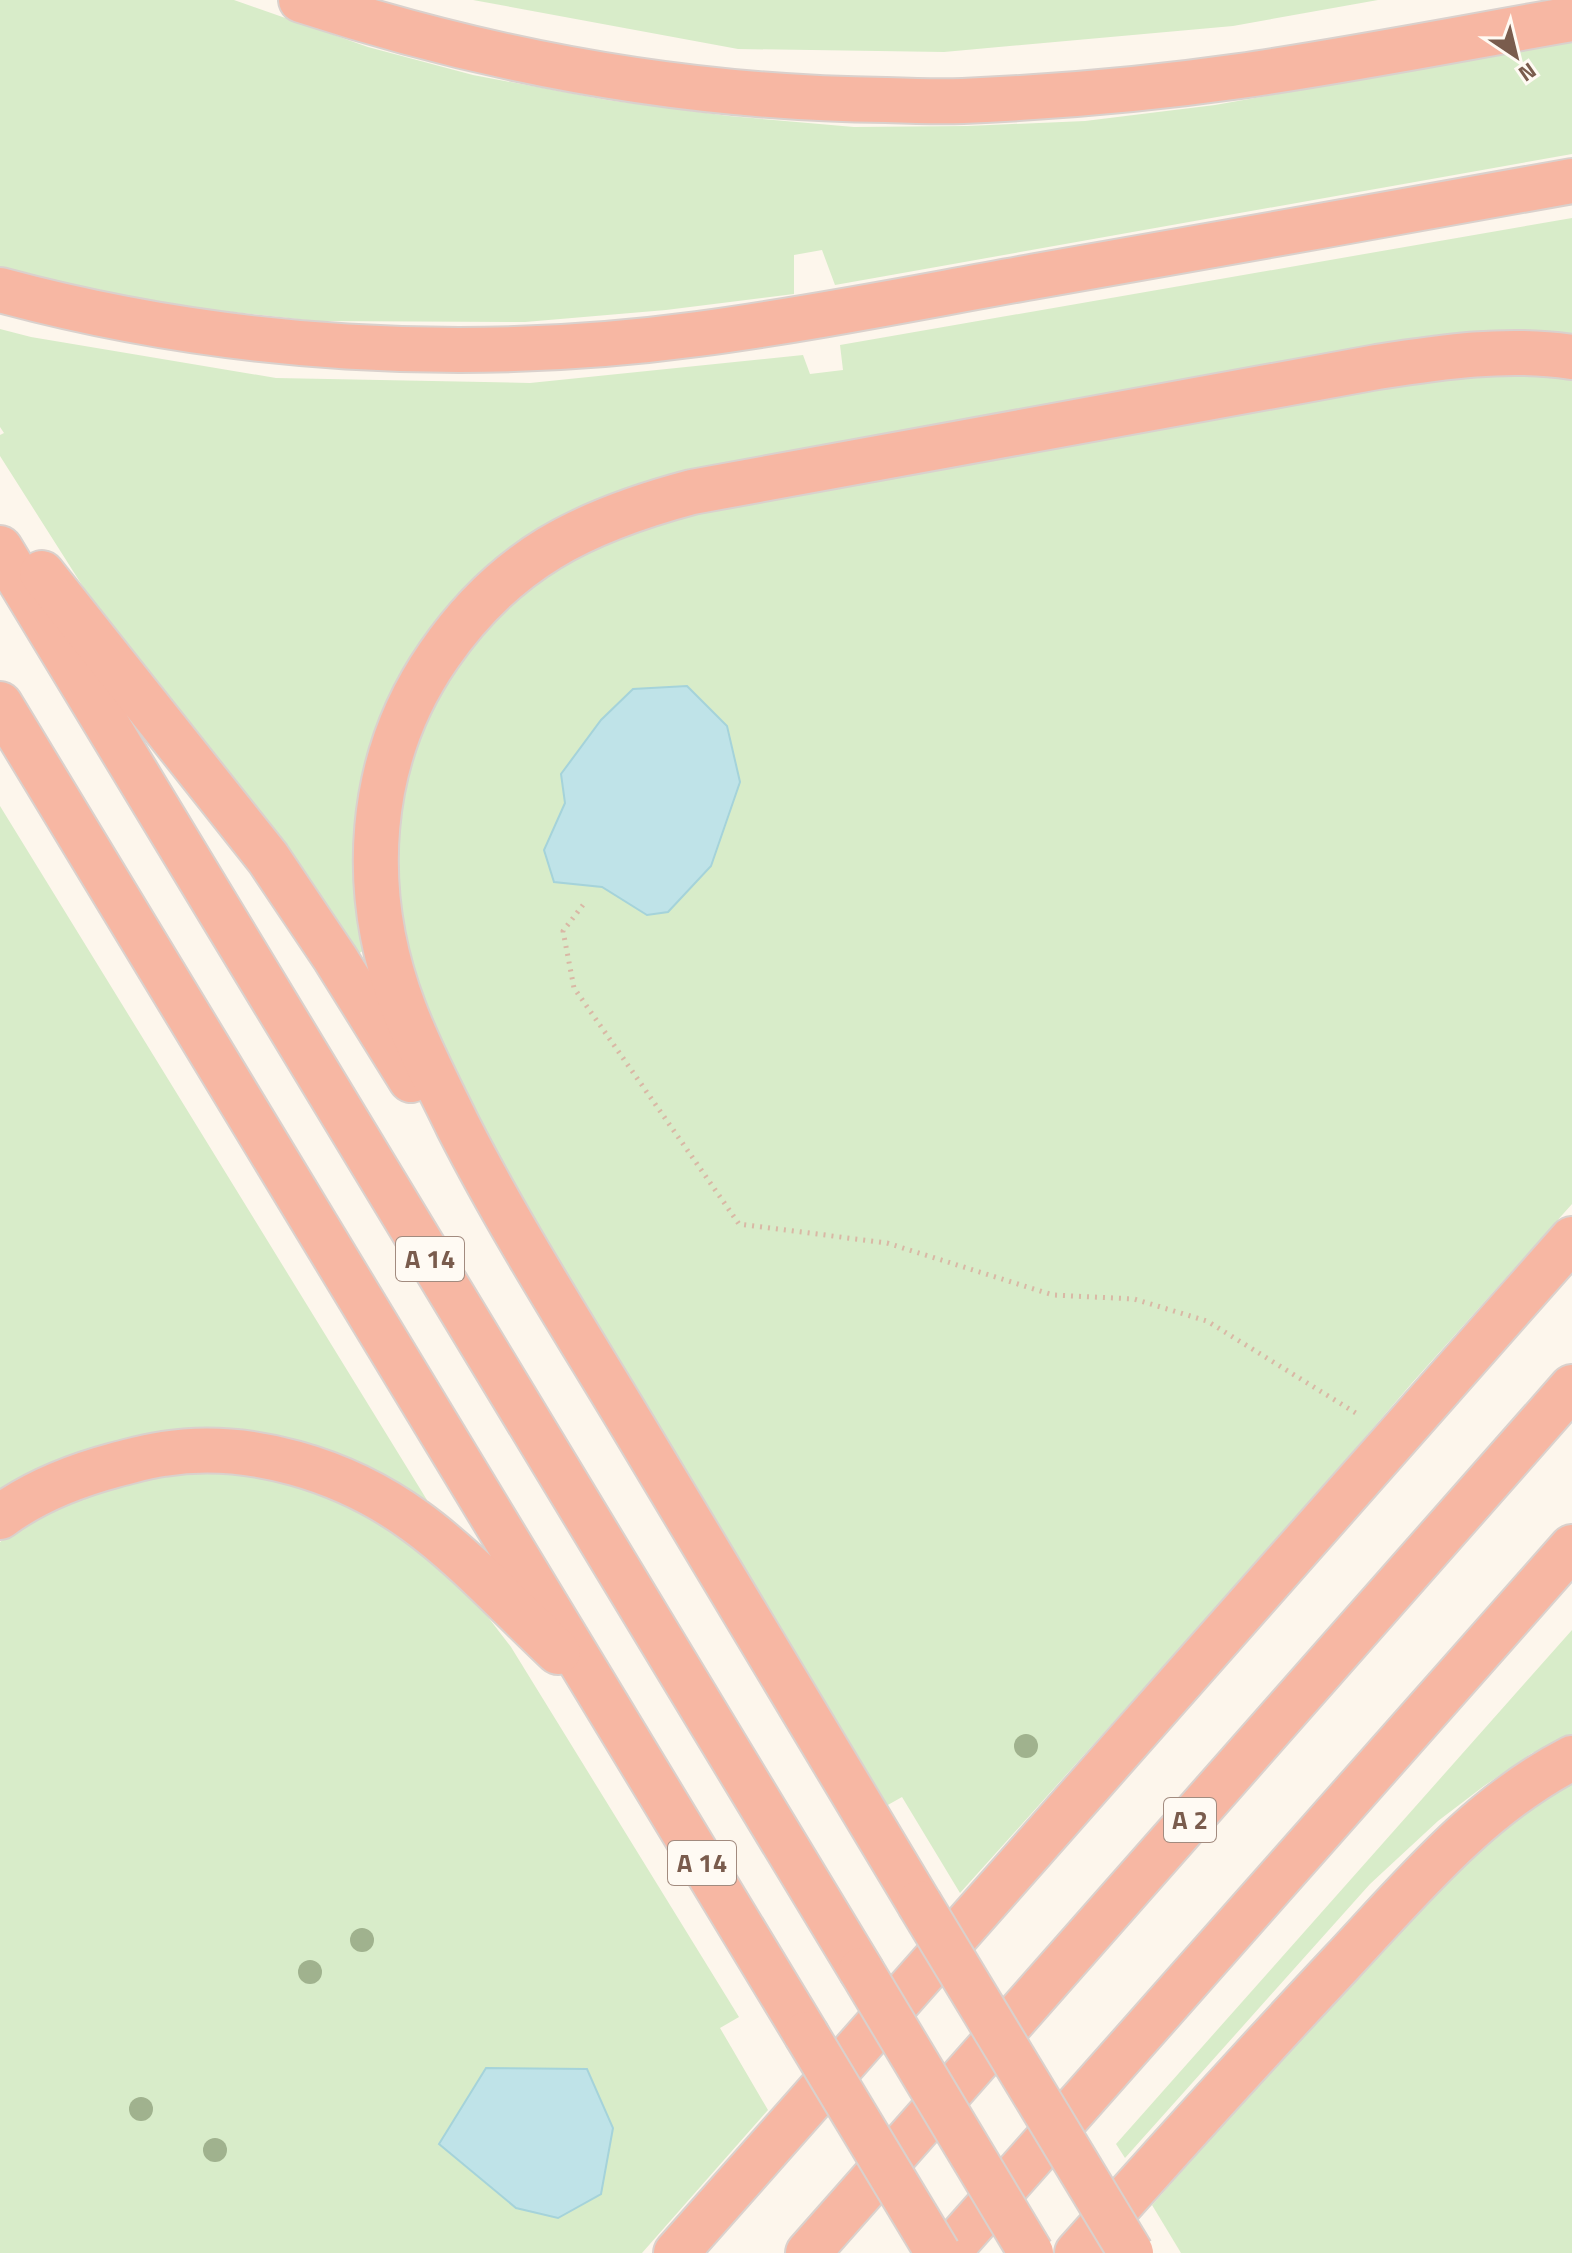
<svg xmlns="http://www.w3.org/2000/svg" width="1572" height="2253" viewBox="0 0 1572 2253" font-family="'Titillium Web',sans-serif">
<style>
.green{fill:#d8ecc9}
.water{fill:#bfe3e8;stroke:#a5d3da;stroke-width:2}
.lines{fill:none;stroke-linecap:round;stroke-linejoin:round}
.highway-casing{stroke:#dad1cd;stroke-width:48}
.path{stroke:#d9b8a5;stroke-width:5;stroke-dasharray:2 6;stroke-linecap:butt}
.highway{stroke:#f7b7a3;stroke-width:44}
.highway-bridge-casing{stroke:#dad1cd;stroke-width:48;stroke-linecap:butt}
.highway-bridge{stroke:#f7b7a3;stroke-width:44}
.tree{fill:#a0b28e}
.labels{text-anchor:middle;stroke-width:6;stroke-linejoin:round;paint-order:stroke}
.shield{fill:#fffaf3;stroke:#a28b7f;stroke-width:2}
.shield-label{font-size:26px;font-weight:bold;fill:#7a5c4d}
</style>
<rect width="100%" height="100%" fill="#fdf6ec"/>
<!-- green -->
<g class="green">
<path d="M0,0h234l134,47 105,28 134,25 122,16 125,11 113,-1 118,-5 130,-16 357,-63v112l-737,131 -13,-35 -28,5v39l-128,16 -141,12 -209,-1 -140,-15 -132,-26 -44,-11z"/>
<path d="M473,0h905l-145,26 -289,26 -206,-3z"/>
<path d="M1572,218v124l-807,115 -322,161 -74,329 -11,7 -60,-92 -110,-136 -94,-122 -94,-148v-21l4,-2 -4,-6v-98l31,8 245,41 254,5 273,-28 7,19 33,-4 -3,-25z"/>
<path d="M1528,370l44,7v827l-160,179 -152,176 -300,334 -58,-96 -16,9 -444,-740 -21,-50 -31,-154 24,-125 59,-100 87,-77 112,-45 707,-130z"/>
<path d="M0,806l427,694 -2,8 -66,-40 -331,8 -28,14z"/>
<path d="M209,1471l66,9 67,20 60,32 66,59 43,56 228,370 -19,11 48,82 -126,143h-642v-711l14,-10 43,-24 34,-15 79,-20z"/>
<path d="M1572,1630v108l-40,15 -48,33 -46,35 -68,63 -245,274 -9,-14z"/>
<path d="M1572,1776v477h-391l-29,-48 176,-199 154,-165z"/>
</g>
<!-- water -->
<g class="water">
<path d="M687,686l40,40 13,56 -29,84 -43,46 -21,3 -45,-28 -48,-5 -10,-32 21,-47 -4,-29 40,-54 32,-31z"/>
<path d="M486,2068l101,1 26,59 -12,66 -43,24 -42,-10 -77,-64z"/>
</g>
<g class="lines">
<defs>
<g id="highway">
<path d="M301,0c189,62 386,98 585,100 25,1 52,2 77,1 93,-4 186,-12 277,-25 111,-16 222,-38 332,-57"/>
<path d="M0,290c225,61 467,75 698,44 113,-15 226,-38 339,-58 178,-31 357,-63 535,-95"/>
<path d="M0,548l861,1422"/>
<path d="M42,573l226,285 67,100 76,122"/>
<path d="M0,704l806,1330"/>
<path d="M0,1517c35,-26 74,-41 115,-52 16,-4 32,-9 48,-11 86,-14 182,16 252,67 50,36 97,88 143,131"/>
<path d="M919,1903c-96,-160 -192,-320 -288,-480 -59,-98 -121,-195 -173,-297 -19,-39 -39,-77 -54,-117 -45,-118 -38,-249 35,-354 66,-96 144,-134 253,-163l685,-125c65,-10 130,-20 195,-10"/>
<path d="M676,2253l896,-1014"/>
<path d="M808,2253l764,-866"/>
<path d="M947,2253l625,-706"/>
<path d="M1077,2253c87,-98 175,-195 265,-291 70,-75 138,-157 230,-204"/>
</g>
</defs>
<!-- highway casing -->
<use href="#highway" class="highway-casing"/>
<!-- path -->
<path class="path" d="M583,905l-20,26 11,57 165,236 148,19 166,52 81,4 73,22 152,94"/>
<!-- highway -->
<use href="#highway" class="highway"/>
<defs>
<g id="highway-bridge">
<path d="M919,1903l212,350"/>
<path d="M861,1970l170,283"/>
<path d="M806,2034l132,219"/>
</g>
</defs>
<!-- highway-bridge casing -->
<use href="#highway-bridge" class="highway-bridge-casing"/>
<!-- highway-bridge -->
<use href="#highway-bridge" class="highway-bridge"/>
</g>
<!-- trees -->
<g class="tree">
<circle cx="1026" cy="1746" r="12"/>
<circle cx="362" cy="1940" r="12"/>
<circle cx="310" cy="1972" r="12"/>
<circle cx="141" cy="2109" r="12"/>
<circle cx="215" cy="2150" r="12"/>
</g>
<g class="labels">
<!-- shield labels -->
<g class="shield">
<rect x="396" y="1237" width="68" height="44" rx="6"/>
<rect x="1164" y="1798" width="52" height="44" rx="6"/>
<rect x="668" y="1841" width="68" height="44" rx="6"/>
</g>
<g class="shield-label">
<text x="430" y="1268">A 14</text>
<text x="1190" y="1829">A 2</text>
<text x="702" y="1872">A 14</text>
</g>
</g>
<!-- north arrow -->
<g transform="translate(1516 56) rotate(145)" stroke="#fffaf3" stroke-width="6" paint-order="stroke">
<path d="M0-6L14 30L0 20L-14 30Z" fill="#7a5c4d"/>
<text y="-12" font-size="22" font-weight="bold" text-anchor="middle" fill="#7a5c4d">N</text>
</g>
</svg>
